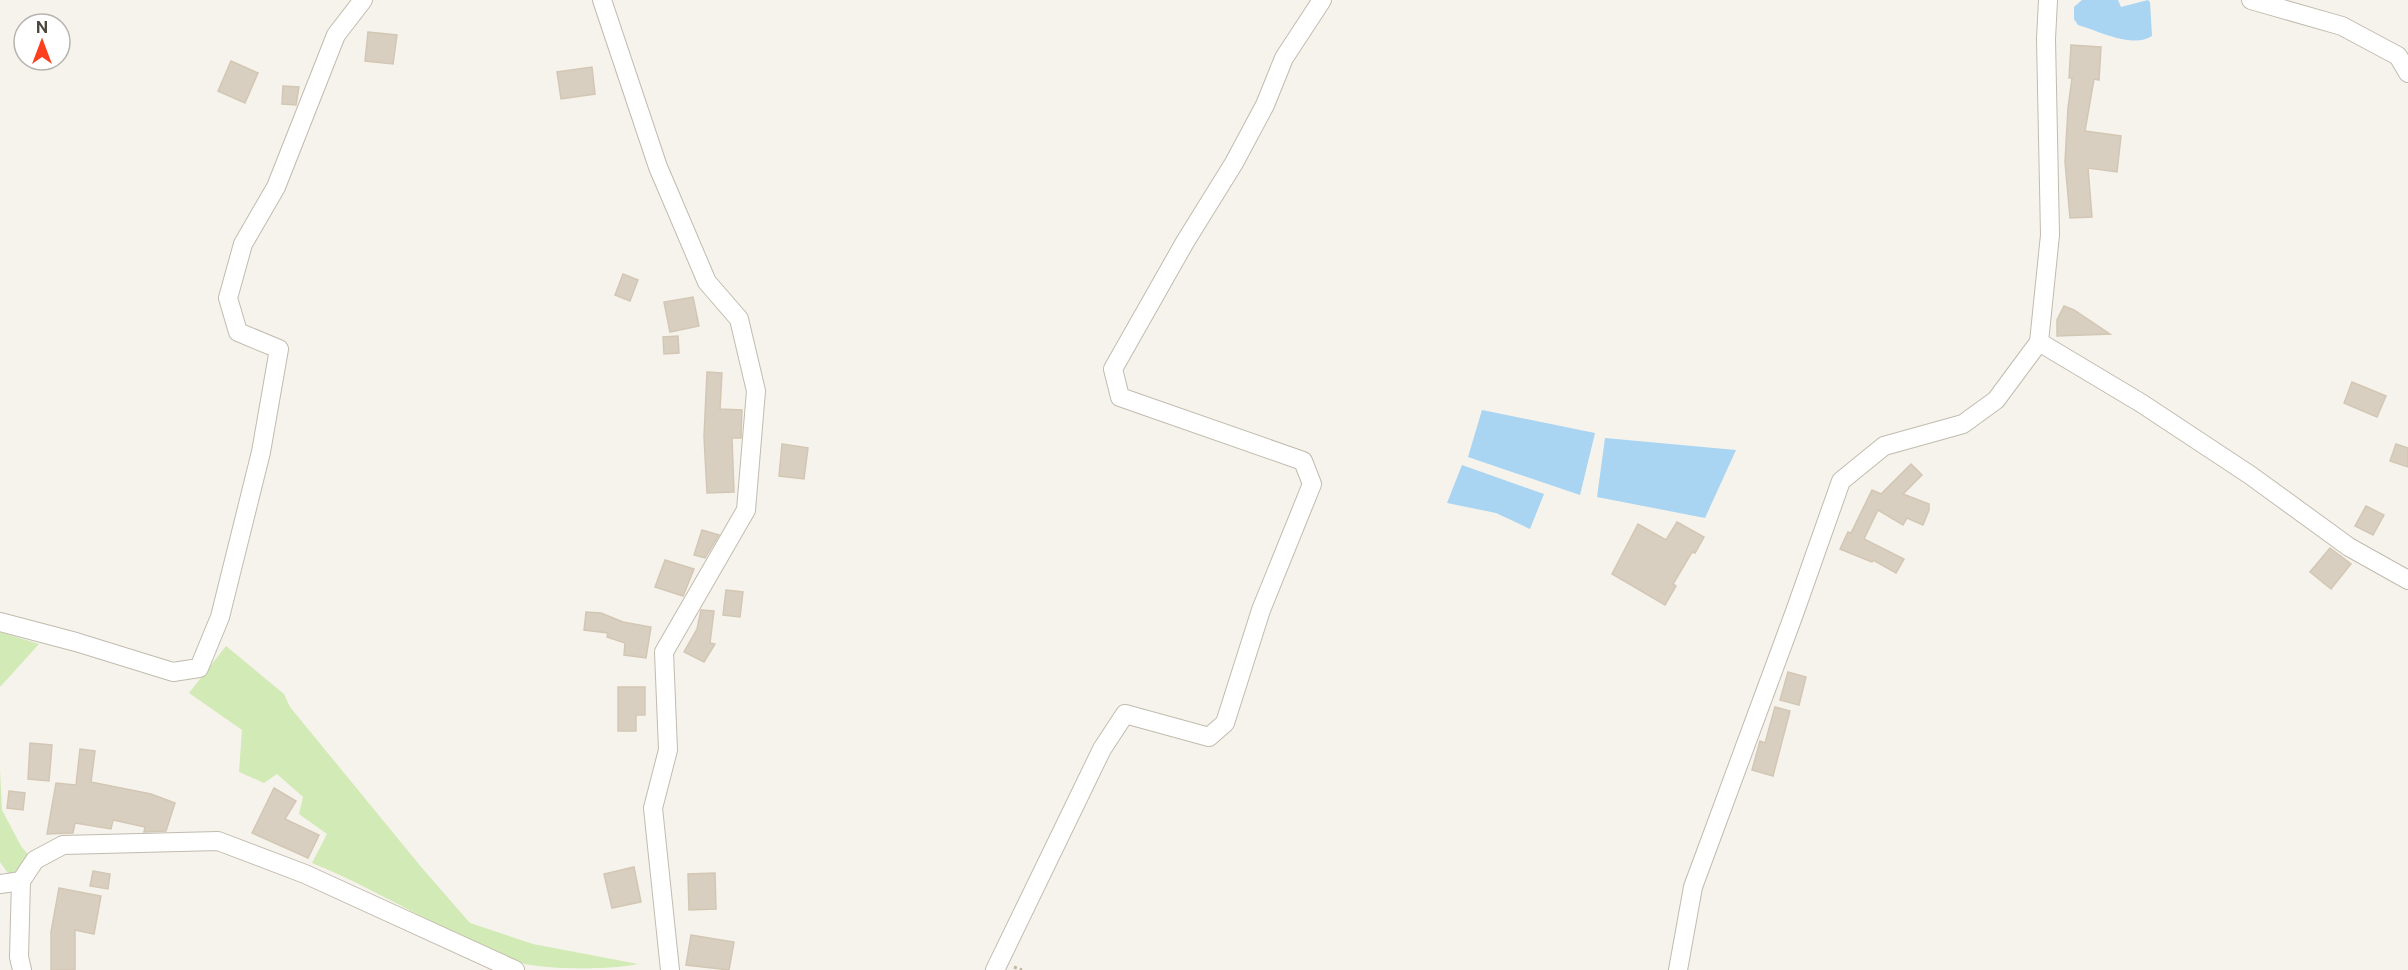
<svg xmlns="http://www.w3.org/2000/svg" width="2408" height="970" viewBox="0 0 2408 970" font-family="'Public Sans',sans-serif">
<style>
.grass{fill:#d2eab5}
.water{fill:#a9d4f2}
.building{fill:#d8cfc1;stroke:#d3c7b4;stroke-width:1.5}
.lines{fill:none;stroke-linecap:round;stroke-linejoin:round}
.minor-casing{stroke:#c2bbae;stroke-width:20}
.path{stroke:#c4b79f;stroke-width:3;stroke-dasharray:3 3;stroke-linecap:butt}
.minor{stroke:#fff;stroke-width:18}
</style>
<rect width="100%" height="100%" fill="#f6f3ec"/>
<!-- grass -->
<g class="grass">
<path d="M0,632l39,12 -38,42h-1z"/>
<path d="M226,646l58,48 6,13 132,161 48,55 63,21 105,20c-30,6 -88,6 -118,-1 -15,-4 -29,-13 -42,-19 -56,-25 -109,-58 -166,-81l15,-29 -28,-20 4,-17 -26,-23 -13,9 -25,-11 3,-42 -53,-37z"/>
<path d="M0,769l2,41 19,36 9,11 -18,22 -12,-17z"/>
</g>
<!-- water -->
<g class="water">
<path d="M2082,0h36l3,7 27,-7 2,2 2,34c-19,13 -53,-5 -74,-11l-4,-6v-12z"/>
<path d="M1482,410l113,23 -15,62 -112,-38z"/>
<path d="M1605,438l131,12 -31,68 -108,-21z"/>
<path d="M1462,465l82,29 -14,35 -34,-16 -49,-10z"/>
</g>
<!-- building -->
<g class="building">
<path d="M368,32l29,3 -4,29 -28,-3z"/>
<path d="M2071,45l30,2 -2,33 -5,-1 -9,52 36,5 -4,36 -29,-4 4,49 -22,1 -5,-56 3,-54 4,-30h-3z"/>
<path d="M231,61l27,12 -13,30 -27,-12z"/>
<path d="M592,67l3,27 -34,5 -4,-27z"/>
<path d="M283,86l16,1 -3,18 -14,-1z"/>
<path d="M623,274l15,6 -8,21 -15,-6z"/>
<path d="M693,297l6,29 -29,6 -6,-30z"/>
<path d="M2064,306l10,4 36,24 -53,2v-16z"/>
<path d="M678,336l1,17 -15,1 -1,-17z"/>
<path d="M707,372l15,1 -2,36 22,1 -1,28h-9l2,54 -27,1 -3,-56z"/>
<path d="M2352,382l34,14 -9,21 -33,-14z"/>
<path d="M782,444l26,4 -4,31 -25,-3z"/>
<path d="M2396,444l12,4v19l-18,-6z"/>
<path d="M1911,464l11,11 -19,19 26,10v6l-6,15 -16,-7 -4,7 -25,-15 -14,29 40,20 -8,14 -23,-13 -1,2 -32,-13 8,-17 3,1 21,-43 9,4z"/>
<path d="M2366,506l18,9 -11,20 -18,-9z"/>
<path d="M1677,522l27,15 -9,16 -3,-1 -19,32 3,2 -11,19 -53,-31 26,-50 28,16z"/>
<path d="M702,530l17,5 -14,23 -11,-3z"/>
<path d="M2330,548l21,16 -20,25 -21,-17z"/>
<path d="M665,560l29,9 -11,27 -28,-9z"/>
<path d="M726,590l17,2 -3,25 -17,-2z"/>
<path d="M701,610l13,1 -4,32 5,1 -11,18 -20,-10 13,-23z"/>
<path d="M586,612l15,1 22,9 28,5 -5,31 -22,-3 1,-12 -18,-6 1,-4 -24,-3z"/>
<path d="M1788,672l18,5 -7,28 -19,-5z"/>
<path d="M618,687h27v28h-9v16h-18z"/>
<path d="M1775,707l15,4 -17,65 -21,-6 8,-29 5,2z"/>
<path d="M30,743l22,2 -3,36 -21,-2z"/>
<path d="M80,749l15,2 -4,31 60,12 24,9 -9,28 -22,1 1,-5 -32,-7 -2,9 -36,-6 -2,10 -26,1 9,-51 20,2z"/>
<path d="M274,788l22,13 -11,18 34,16 -11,23 -56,-25z"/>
<path d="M9,791l16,2 -2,17 -16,-2z"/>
<path d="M634,867l7,35 -29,6 -8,-34z"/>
<path d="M93,871l17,3 -2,15 -18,-3z"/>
<path d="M715,873l1,36 -27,1 -1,-36z"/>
<path d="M59,888l42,8 -7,38 -19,-4v40h-24v-38z"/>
<path d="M691,935l43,7 -5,28 -43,-5z"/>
</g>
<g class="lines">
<defs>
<g id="minor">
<path d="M602,0l56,167 49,115 32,37 17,72 -10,119 -82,142 4,98 -15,58 17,162"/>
<path d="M2048,0l-2,39 4,196 -11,107 102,61 109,72 99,72 59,33"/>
<path d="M2251,0l91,26 56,30 10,17"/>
<path d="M0,622l76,20 97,30 26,-4 21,-51 41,-165 18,-103 -41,-17 -10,-34 15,-54 33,-57 60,-152 27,-35"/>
<path d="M21,881l-2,76 3,13"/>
<path d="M0,884l21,-3 14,-21 28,-15 155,-4 87,33 210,96"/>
<path d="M995,970l107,-221 23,-35 84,23 16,-14 36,-113 51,-126 -9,-23 -183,-64 -7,-28 72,-127 49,-79 31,-58 19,-47 38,-58"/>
<path d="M1678,970l15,-83 101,-273 47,-133 43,-35 79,-22 33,-24 43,-58"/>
</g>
</defs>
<!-- minor casing -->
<use href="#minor" class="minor-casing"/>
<!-- path -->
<path class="path" d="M1014,967l8,3"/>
<!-- minor -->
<use href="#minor" class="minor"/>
</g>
<!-- north arrow -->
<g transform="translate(42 42)"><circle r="28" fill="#ffffff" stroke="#b7b4b0" stroke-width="1.5"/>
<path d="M0-4.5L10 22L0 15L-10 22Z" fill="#fc3f1d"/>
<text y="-9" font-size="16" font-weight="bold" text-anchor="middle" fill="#4b4439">N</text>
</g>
</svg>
